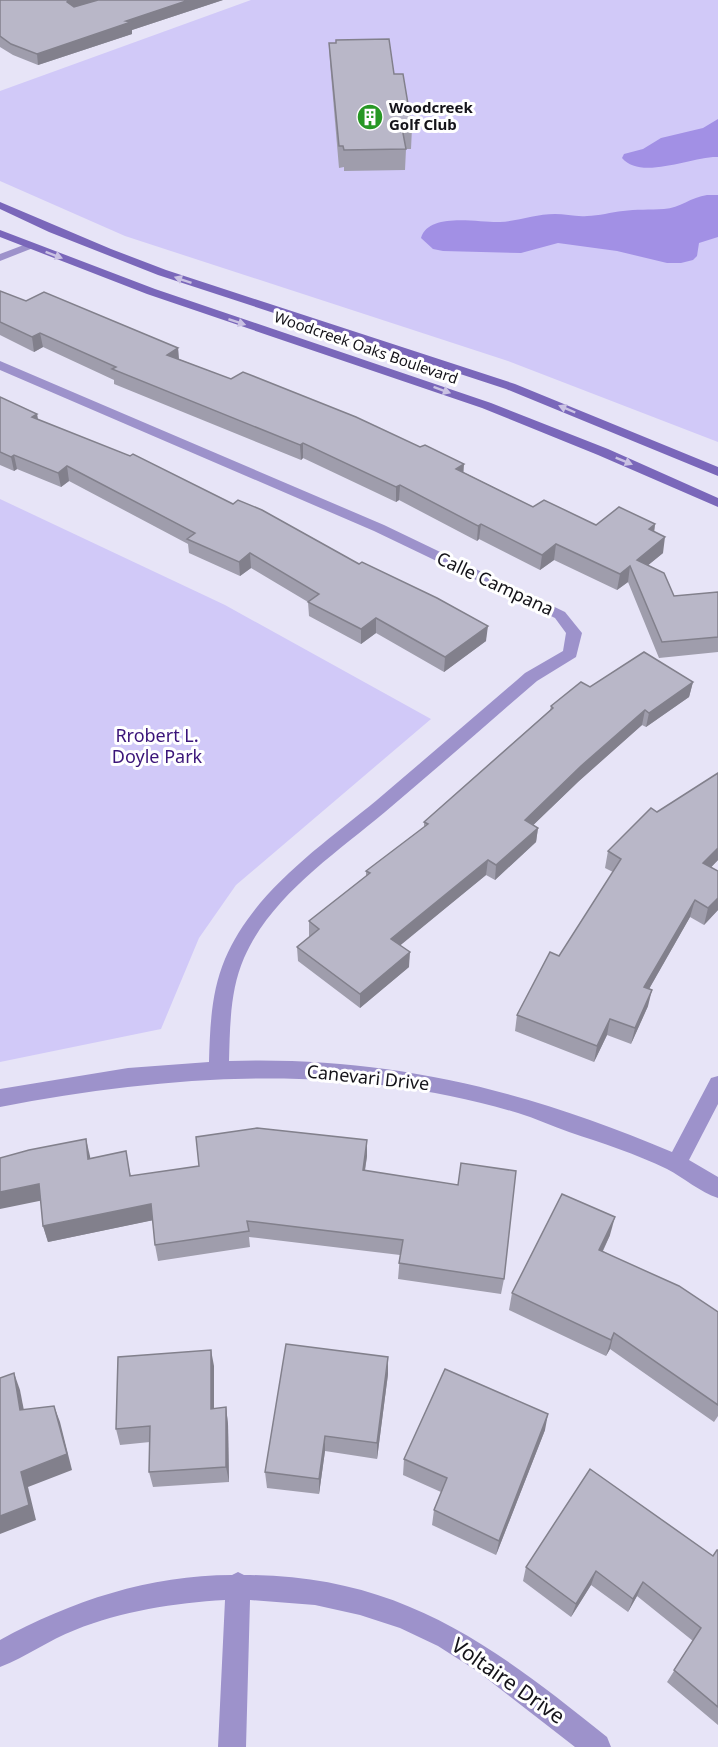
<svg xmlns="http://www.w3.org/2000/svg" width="718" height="1747" viewBox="0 0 718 1747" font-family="'Noto Sans',sans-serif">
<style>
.green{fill:#d1c9f8}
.water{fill:#a290e5}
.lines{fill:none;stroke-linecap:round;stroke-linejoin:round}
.street{fill:#9d92cb;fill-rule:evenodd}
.secondary{fill:#7a67ba;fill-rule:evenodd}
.wall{fill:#9f9dac}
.shaded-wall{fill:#82808c}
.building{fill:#b9b7c8;stroke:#82808c;stroke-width:1.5}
.oneway{fill:#cac2e3}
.labels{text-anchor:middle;stroke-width:6;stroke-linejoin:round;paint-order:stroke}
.far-poi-label{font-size:15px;font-weight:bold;fill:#141319;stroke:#fff;text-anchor:start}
.far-street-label{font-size:15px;fill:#141319;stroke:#fff}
.street-label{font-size:18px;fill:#141319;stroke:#fff}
.park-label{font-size:18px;fill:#3b1579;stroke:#fff}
.near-street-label{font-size:21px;fill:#141319;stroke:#fff}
</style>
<rect width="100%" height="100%" fill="#e7e4f7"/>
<!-- green -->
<g class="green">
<path d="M251,0h467v442l-210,-81 -383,-125 -125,-55v-90z"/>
<path d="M0,499l225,106 206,114 -195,166 -37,53 -38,91 -161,33z"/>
</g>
<!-- water -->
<g class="water">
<path d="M718,119v38c-26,-1 -77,24 -96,1l2,-4 19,-5 18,-11 42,-10z"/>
<path d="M707,195h11v42l-19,6 -2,13 -4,4 -12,3h-14l-50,-12 -59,-8 -37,10 -78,-2 -10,-2 -12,-11c8,-27 59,-15 79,-16 19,-1 36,-8 55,-8 10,0 21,3 32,2 12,0 24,-4 36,-5 13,-2 27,-1 41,-2 16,-1 27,-12 43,-14z"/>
</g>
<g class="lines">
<!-- street -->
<g class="street">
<path d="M29,243l6,3 -2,2 -33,13v-7z"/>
<path d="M0,361l384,164 181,87 17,21 -6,24 -39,24c-51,44 -101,88 -152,131 -50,42 -114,84 -141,146 -14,32 -14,69 -15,103 158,-5 298,29 443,91l39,-74 7,-2v28l-29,56 29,17v21c-18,-6 -34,-20 -51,-29 -31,-15 -65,-26 -98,-37 -17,-6 -34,-14 -51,-19 -170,-51 -346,-39 -518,-6v-18l128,-21 81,-6c1,-34 2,-70 16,-103 29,-68 96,-113 152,-159 49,-42 99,-84 148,-127l38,-22 3,-18 -11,-15 -181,-87 -374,-161z"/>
<path d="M238,1572l6,3c156,0 247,69 363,162l4,10h-36l-98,-76 -39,-25 -38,-18 -40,-13 -45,-10 -65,-5 -4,147h-28l7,-147c-50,3 -104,11 -150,30 -26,10 -49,27 -75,37v-27c71,-39 150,-65 232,-65z"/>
</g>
<!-- secondary -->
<g class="secondary">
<path d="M0,202l111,47 55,21 349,114 203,83v9l-212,-87 -348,-114 -109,-43 -49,-23z"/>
<path d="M0,230l155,59 336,114 117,46 110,49v9l-120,-52 -116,-47 -335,-114 -147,-57z"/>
</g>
</g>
<!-- wall -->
<g class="wall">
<path d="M0,0h223l-91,30v4l-94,31 -25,-10 -13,-8z"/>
<path d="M329,43l65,31 18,54 -1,21h-5l-1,21 -61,1v-4l-5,1 -9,-105z"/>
<path d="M0,291l26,10 152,47 1,11 284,113 70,35 63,18 59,-1 -1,8 9,21 -15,12 26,31 44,-4v60l-59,6 -31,-76 -11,8 -63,-30 -14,10 -61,-31 -2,2 -78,-41 -3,2 -93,-44 -2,2 -187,-76v-4l-71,-33 -9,5 -34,-17z"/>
<path d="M0,397l37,17 1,6 448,221 -42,31 -68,-39 -15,11 -52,-28 -1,-14 -57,-34 -11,8 -51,-23 -1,-9 -119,-63 -8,6 -44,-18 -3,2 -14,-6z"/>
<path d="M693,682l-4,15 -43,30 -4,-2 -63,56 -46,44 5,3 -2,14 -41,38 -9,-5 -86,70 9,22 -49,41 -62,-47 -1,-14 13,-11h-1v-15l57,-45v-5l58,-44v-5l126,-112 1,-4 39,-19z"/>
<path d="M718,773v87l-7,7 7,4v39l-14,15 -14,-8 -41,72 -1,17 -17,38 -24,-9 -13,27 -79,-31 2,-16 42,-59 54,-84 -8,-4 3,-17 49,-39z"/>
<path d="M367,1156l-2,15 139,108 -3,15 -103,-15 2,-24 -151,-18 1,10 -92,14 -3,-16 -2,-25 -105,22 -5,-16 -2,-25 49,-43 39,10 2,8z"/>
<path d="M610,1235l-7,16 115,61v104l-4,6 -104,-73 -4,7 -97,-46 3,-17z"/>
<path d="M214,1366v43l12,-2 2,17 1,58 -76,5 -4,-15 1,-30 -30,3 -4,-16z"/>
<path d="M388,1374l-11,85 -52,-8 -6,43 -52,-6 -2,-16z"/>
<path d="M545,1430l-49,125 -64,-30 2,-15 7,-18 -38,-17 1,-16z"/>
<path d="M718,1550v175l-51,-43 26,-41 -56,-45 -9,16 -37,-27 -20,32 -48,-36 3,-14 187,-11z"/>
</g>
<!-- shaded-wall -->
<g class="shaded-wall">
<path d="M69,0h38l-38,13 -2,-11z"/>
<path d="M189,0h34l-91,30v4l-94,31 -1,-11 89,-33z"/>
<path d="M40,333l3,14 -9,5 -2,-15z"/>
<path d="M178,348l1,15 -12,-8z"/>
<path d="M37,414l2,14 -7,-11z"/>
<path d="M303,443v15l-2,2 -1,-15z"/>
<path d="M14,455l3,14 -3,2 -3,-14z"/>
<path d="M464,464l-1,15 -7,-10z"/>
<path d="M67,466l2,15 -8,6 -3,-14z"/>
<path d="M400,485l-1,15 -3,2v-15z"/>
<path d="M481,524l-2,15 -2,2 1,-15z"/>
<path d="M655,524l-2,16 -4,-11z"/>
<path d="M665,537l-2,16 -28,23 2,-16z"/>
<path d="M556,544l-2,16 -14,10 2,-15z"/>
<path d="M250,553l1,15 -11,8 -1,-14z"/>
<path d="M630,566l-2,16 -11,8 3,-16z"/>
<path d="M376,618v15l-15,11v-15z"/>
<path d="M488,626l-2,15 -42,31 1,-15z"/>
<path d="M693,682l-4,15 -43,30 3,-14z"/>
<path d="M645,710l-3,15 -63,56 -56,54 2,-15 56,-54z"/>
<path d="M538,828l-2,14 -41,38 1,-15z"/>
<path d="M718,848v12l-19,20 4,-17z"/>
<path d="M488,860l-2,15 -95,78v-14z"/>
<path d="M718,898v12l-14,15 4,-17z"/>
<path d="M695,900l-5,17 -49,86 3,-16z"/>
<path d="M410,952l-1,15 -49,41v-14z"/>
<path d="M652,990l-4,16 -17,38 4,-16z"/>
<path d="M610,1019l-3,16 -13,27 3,-16z"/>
<path d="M86,1139l4,17 2,19 -4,-16z"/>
<path d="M367,1140v16l-5,31 1,-17z"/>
<path d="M39,1184l5,16 -44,9v-17z"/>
<path d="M151,1204l3,16 -106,22 -5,-16z"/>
<path d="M615,1217l-5,18 -15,32 4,-17z"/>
<path d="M614,1333l-4,16 -4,7 5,-16z"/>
<path d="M211,1350l3,16v59l-3,-16z"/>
<path d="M388,1357v17l-11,85v-16z"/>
<path d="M14,1373l6,17 7,36 -7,-16z"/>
<path d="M54,1406l6,16 12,48 -44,17 8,33 -36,14v-18z"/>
<path d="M226,1407l2,17 1,58 -3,-15z"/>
<path d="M548,1414l-3,16 -49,125 3,-14z"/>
<path d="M325,1436v15l-6,43v-15z"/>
<path d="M596,1571l-5,14 -20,32 5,-13z"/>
<path d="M643,1582l-6,14 -9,16 5,-13z"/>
</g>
<!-- building -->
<g class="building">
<path d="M0,0h69l-2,2 7,5 24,-7h91l-63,21 5,1 -94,32 -26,-10 -11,-8z"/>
<path d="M389,39l5,35h9l9,54h-10l4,21 -62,1 -1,-4h-4l-10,-103h7v-3z"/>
<path d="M0,291l26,10 18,-9 134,56 -11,7 64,24 12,-7 113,45 64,30 5,-2 39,19 -8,5 77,38 11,-7 52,25 23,-18 36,17 -6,5 16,8 -28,23 27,13 10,23 44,-4v45l-56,5 -32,-76 -10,8 -64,-30 -14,11 -61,-31 -3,2 -78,-41 -4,2 -93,-44 -3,2 -188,-76 4,-2 -76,-34 -8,4 -32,-15z"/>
<path d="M0,397l37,17 -5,3 98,39 3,-2 100,50 5,-4 24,10 97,54 3,-2 75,36 51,28 -43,31 -69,-39 -15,11 -53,-27 11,-8 -69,-41 -11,9 -52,-23 8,-6 -128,-67 -9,7 -44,-18 -3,2 -11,-5z"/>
<path d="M644,652l49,30 -44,31 -4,-3 -64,56 -56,54 13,8 -42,37 -8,-5 -97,79 19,13 -50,42 -63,-47 22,-18 -10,-8 61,-48 -4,-2 62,-47 -4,-2 129,-114 -2,-2 30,-24 9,5z"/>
<path d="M718,773v75l-15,15 15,8v27l-10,10 -13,-8 -51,87 8,3 -17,38 -25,-9 -13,27 -80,-31 33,-63 9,4 62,-97 -13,-8 43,-43 6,4z"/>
<path d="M257,1128l110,12 -4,30 95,15 3,-22 55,8 -12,108 -105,-16 4,-23 -156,-19 2,10 -94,14 -4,-41 -108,22 -4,-42 -39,8v-34l29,-8 57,-11 2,20 38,-8 4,25 69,-10 -3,-29z"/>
<path d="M562,1194l53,23 -16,33 80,36 39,26v93l-104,-72 -3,7 -99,-47z"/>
<path d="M286,1344l102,13 -11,86 -52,-7 -6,43 -54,-7z"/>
<path d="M211,1350v59l15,-2v60l-77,5 1,-46 -34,3 2,-72z"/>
<path d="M445,1369l103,45 -49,127 -65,-31 13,-32 -43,-19z"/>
<path d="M14,1373l6,37 34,-4 13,48 -46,18 8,33 -29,11v-138z"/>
<path d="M590,1469l123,87 4,-6h1v157l-44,-37 27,-42 -58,-46 -10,17 -37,-28 -20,33 -50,-37z"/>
</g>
<!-- one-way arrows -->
<defs><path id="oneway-solid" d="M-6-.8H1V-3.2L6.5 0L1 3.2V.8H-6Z" transform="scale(1.5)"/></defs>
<g class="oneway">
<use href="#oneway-solid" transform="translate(54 255) rotate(21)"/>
<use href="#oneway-solid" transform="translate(183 280) rotate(-161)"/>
<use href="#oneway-solid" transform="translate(237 322) rotate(18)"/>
<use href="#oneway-solid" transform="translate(442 390) rotate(20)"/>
<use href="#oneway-solid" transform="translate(567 409) rotate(-157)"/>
<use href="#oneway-solid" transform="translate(624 461) rotate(22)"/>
</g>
<!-- icons -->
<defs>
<symbol id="building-disc" viewBox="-11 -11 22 22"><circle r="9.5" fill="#279724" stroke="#fff"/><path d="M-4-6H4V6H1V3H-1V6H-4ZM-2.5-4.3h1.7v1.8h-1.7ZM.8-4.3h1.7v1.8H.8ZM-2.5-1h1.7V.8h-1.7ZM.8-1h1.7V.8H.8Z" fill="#fff"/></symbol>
</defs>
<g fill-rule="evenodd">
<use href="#building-disc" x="355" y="102" width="30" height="30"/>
</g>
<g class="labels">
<!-- far-poi labels -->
<g class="far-poi-label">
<text x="389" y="113">Woodcreek<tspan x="389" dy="17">Golf Club</tspan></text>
</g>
<!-- far-street labels -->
<g class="far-street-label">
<text transform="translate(366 348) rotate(19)" y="5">Woodcreek Oaks Boulevard</text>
</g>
<!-- street labels -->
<g class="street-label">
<text transform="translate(495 584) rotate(25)" y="6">Calle Campana</text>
<text transform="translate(368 1078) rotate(6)" y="6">Canevari Drive</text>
</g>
<!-- park labels -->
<g class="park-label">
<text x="157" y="742">Rrobert L.<tspan x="157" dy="21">Doyle Park</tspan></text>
</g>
<!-- near-street labels -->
<g class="near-street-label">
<text transform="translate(508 1681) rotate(35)" y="7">Voltaire Drive</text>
</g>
</g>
</svg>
